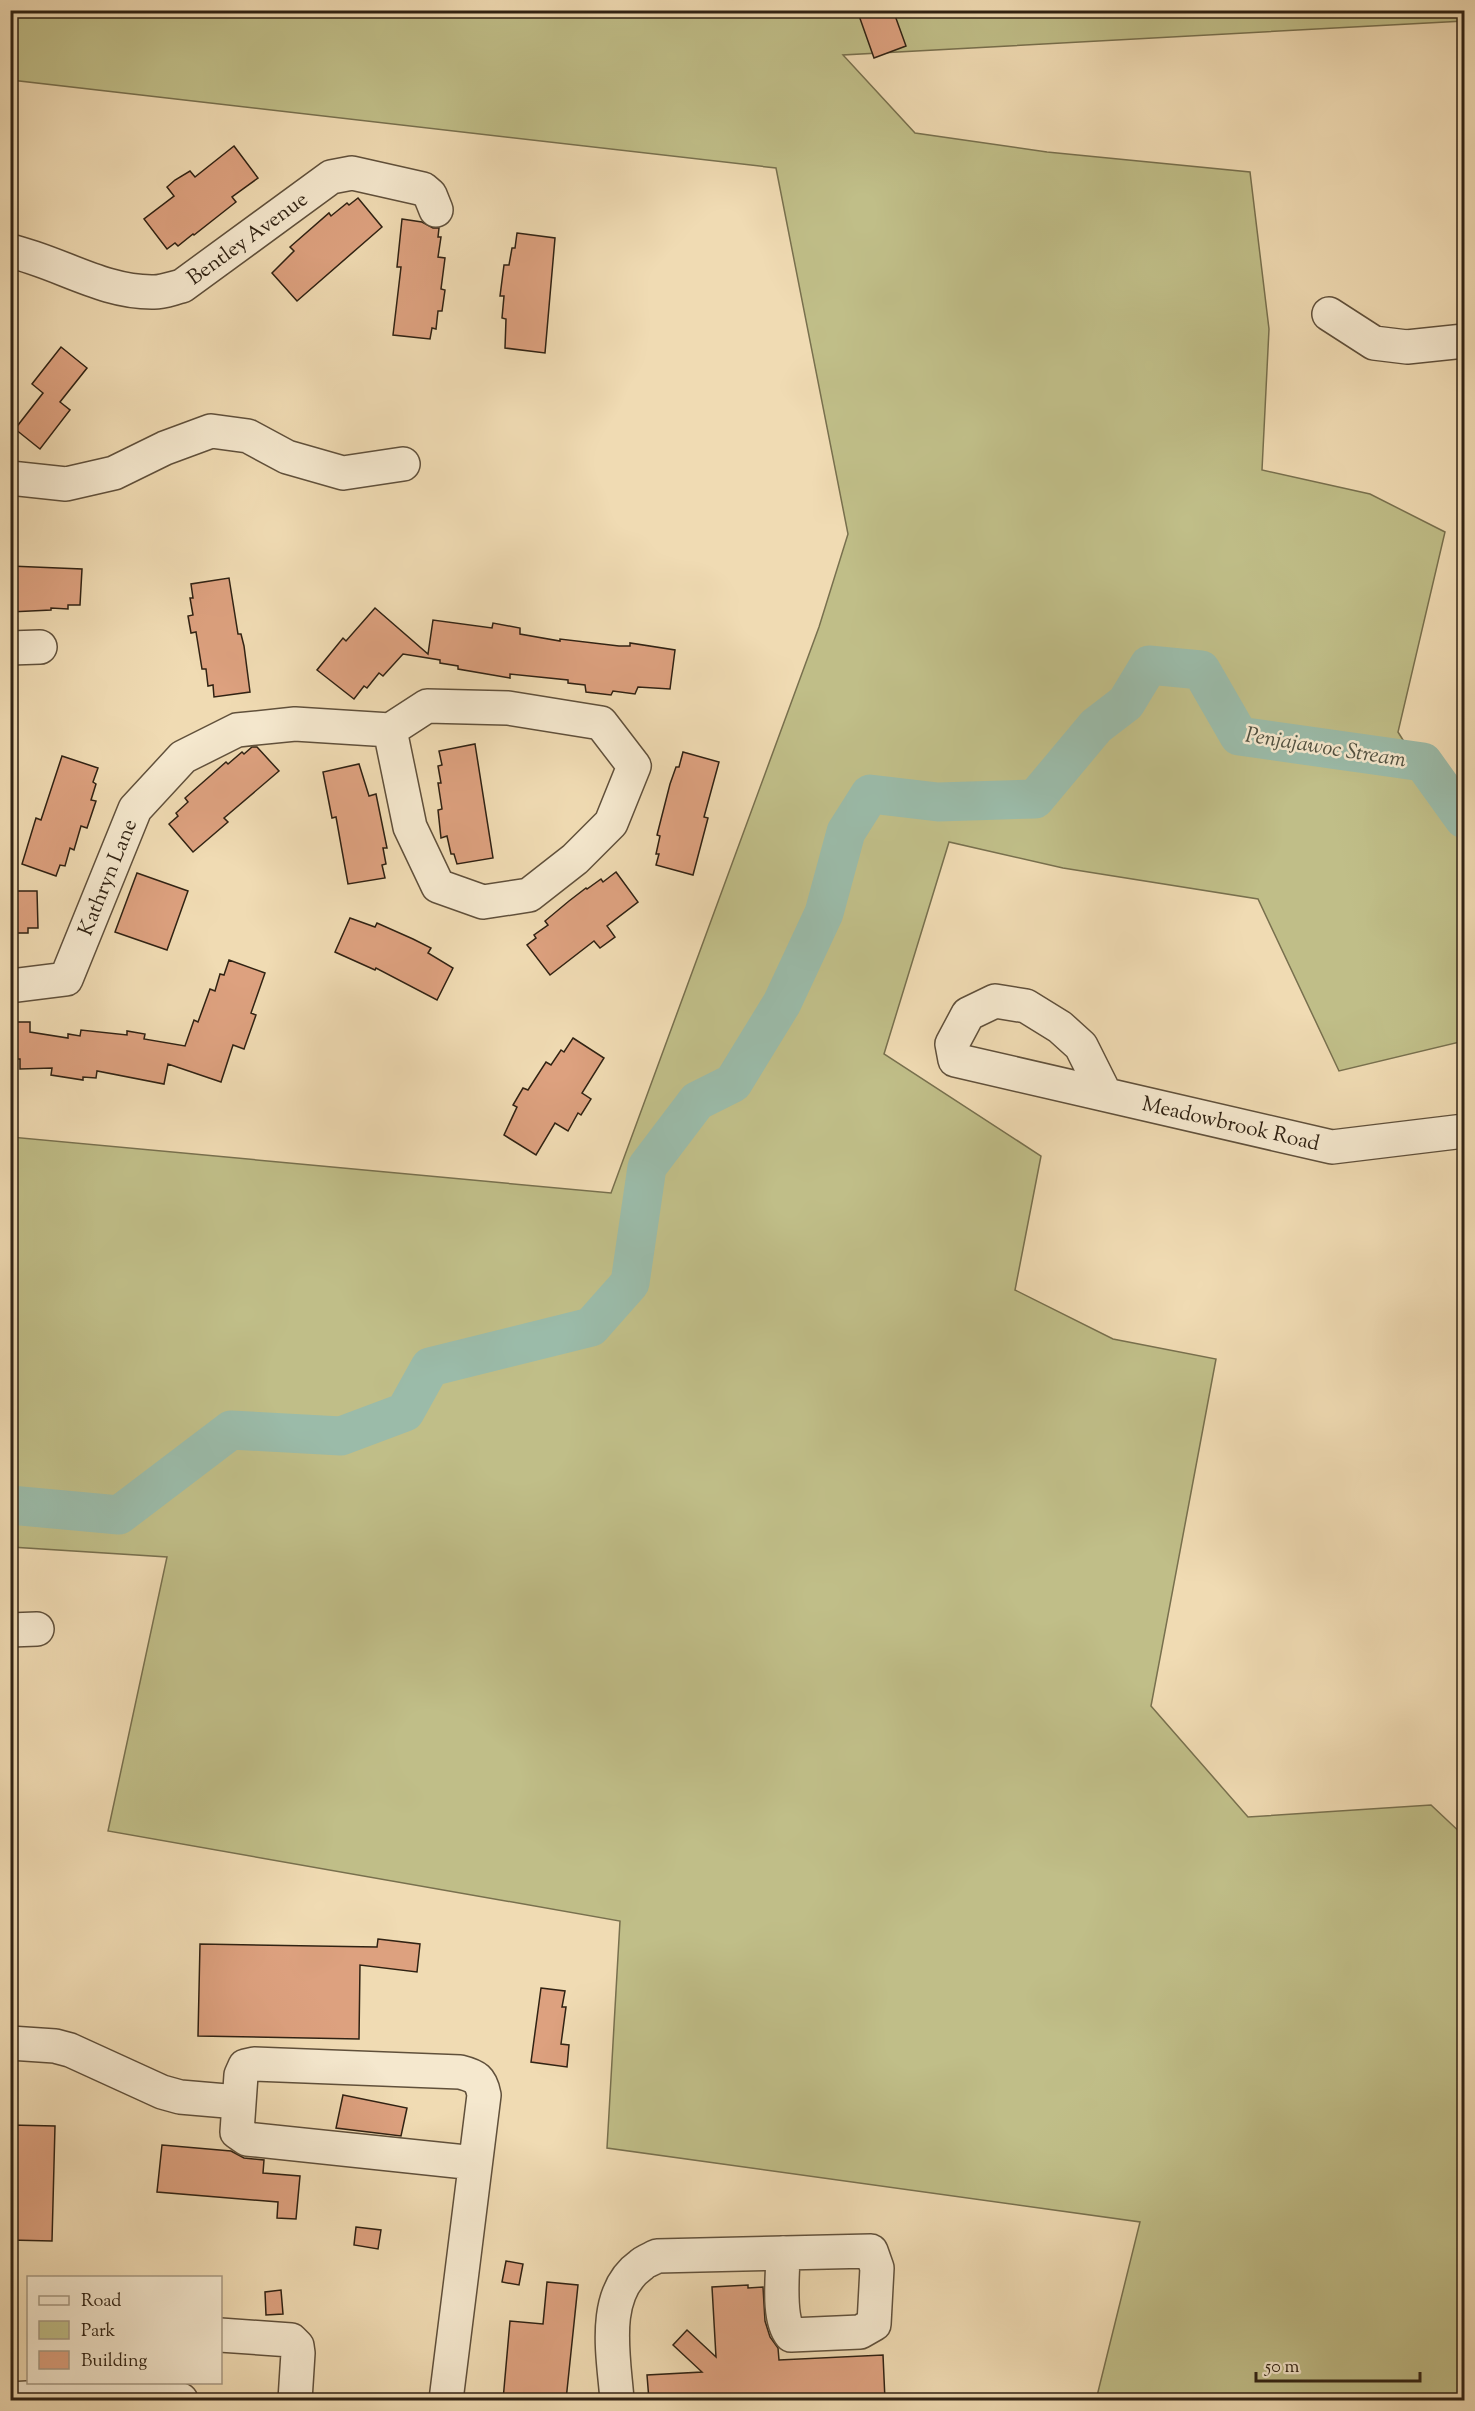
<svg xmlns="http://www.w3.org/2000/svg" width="1475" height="2411" viewBox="0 0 1475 2411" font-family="'Sorts Mill Goudy',serif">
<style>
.green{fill:#c0be88;stroke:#78704e;stroke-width:1.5}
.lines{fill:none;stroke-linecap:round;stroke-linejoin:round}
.river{stroke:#9bbba9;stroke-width:39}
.building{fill:#dda17f;stroke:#302213;stroke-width:1.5}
.minor-casing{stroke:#60503b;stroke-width:36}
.minor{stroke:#f5e8ce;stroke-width:33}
.labels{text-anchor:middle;stroke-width:5;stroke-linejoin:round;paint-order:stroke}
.street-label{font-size:21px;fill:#302213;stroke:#f5e8ce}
.water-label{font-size:22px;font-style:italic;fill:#505040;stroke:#f5e8ce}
</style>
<rect width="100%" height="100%" fill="#f0dbb3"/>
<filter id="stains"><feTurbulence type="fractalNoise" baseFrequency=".00333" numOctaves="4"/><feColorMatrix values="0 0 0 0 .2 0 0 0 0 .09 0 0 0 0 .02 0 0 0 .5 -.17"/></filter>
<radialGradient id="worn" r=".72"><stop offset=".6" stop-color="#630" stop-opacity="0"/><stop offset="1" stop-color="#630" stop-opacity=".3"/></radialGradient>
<!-- green -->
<path class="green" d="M11,10l1453,1v10l-621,34 72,78 132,19 203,20 19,157 -7,141 108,24 75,38 -47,200 66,105v204l-125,30 -81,-172 -195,-31 -114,-26 -65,212 157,102 -26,134 98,49 103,20 -65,347 97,111 183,-12 33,31v564h-368l44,-178 -533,-74 13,-227 -512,-90 59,-274 -156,-10v-410l600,56 208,-566 29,-93 -72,-366 -765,-88z"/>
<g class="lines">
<!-- river -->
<path class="river" d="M10,1505l109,10 112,-85 110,6 64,-24 25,-45 161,-40 39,-44 17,-116 50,-66 36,-18 49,-80 42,-90 22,-81 24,-38 68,8 97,-3 61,-73 30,-23 23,-38 52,5 38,66 184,26 41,57"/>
</g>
<!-- building -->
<g class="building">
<path d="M857,10h36l13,36 -32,12z"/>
<path d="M234,146l24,32 -26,19 4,5 -42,33 -1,-1 -15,12 -3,-3 -8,6 -23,-30 30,-23 -7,-9 8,-7 15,-9 5,6z"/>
<path d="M358,198l24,29 -85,74 -25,-28 22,-22 -4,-4 39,-34 2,3 16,-13 2,2z"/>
<path d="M402,219l20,3 11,6h6l-1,9h3l-3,20 7,1 -4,31 4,1 -3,21h-4l-2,18 -4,-1 -2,11 -37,-4 8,-68h-4z"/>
<path d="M517,233l38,5 -10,115 -40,-5 1,-29 -4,-1 2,-22h-4l4,-31h5l3,-17h3z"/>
<path d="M61,347l26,21 -27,34 10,8 -30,39 -25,-20 28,-36 -11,-9z"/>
<path d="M10,566l72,3 -2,36h-12v4l-17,-1v2l-41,2z"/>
<path d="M229,578l9,56h3l3,12 6,46 -36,5 -1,-12 -5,1 -2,-17h-4l-6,-37 -5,1 -3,-17 5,-1 -3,-17h3l-2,-14z"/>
<path d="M375,608l53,46 5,-34 59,8 1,-5 27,5v6l40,7v-2l59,7h11v-3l45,7 -5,39 -32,-2 -3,7 -22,-3 -2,4 -25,-3 -1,-7 -17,-2v-3l-58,-6v4l-52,-9v-3l-18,-3v-3l-37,-6 -20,22 -4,-3 -12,15 -3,-2 -10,13 -37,-29 26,-32 3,3z"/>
<path d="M475,744l18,114 -36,6 -3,-10h-3l-4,-18 -6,2 -3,-28 4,-1 -4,-26h3l-3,-17 4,-1 -3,-14z"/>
<path d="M252,747h5l22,24 -55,47 4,4 -35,30 -24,-28 9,-8 -2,-3 12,-11 -3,-4 41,-36 2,2 14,-12 2,2z"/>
<path d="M683,752l36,10 -15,55 4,1 -15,57 -37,-10 3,-11h-3l4,-18 -3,-1 13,-51 6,-17h3z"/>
<path d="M62,756l36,12 -5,14 3,2 -5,16 5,1 -9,27 -6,-2 -7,24 -4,-2 -5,18 -5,-1 -4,11 -34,-12 14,-46 5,2z"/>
<path d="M359,764l10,32 7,-2 11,54h-4l3,16 -4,1 3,13 -37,6 -12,-67 -4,1 -9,-46z"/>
<path d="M616,872l22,30 -31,24 8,11 -15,11 -6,-7 -44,34 -23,-30 9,-7 -2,-3 14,-10 -3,-4 24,-20 17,-13 1,1 14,-10 2,3z"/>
<path d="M137,873l51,18 -21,59 -52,-18z"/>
<path d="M10,891h27l1,37h-10v5h-18z"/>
<path d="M350,918l25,9 2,-4 36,16 18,9 -3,5 25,15 -16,32 -61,-32 -1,2 -40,-18z"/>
<path d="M229,960l36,13 -14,40 5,2 -12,34 -11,-4 -12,37 -53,-18 -4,20 -67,-13 -1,7 -13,-1v3l-32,-5 1,-7 -32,1v-10h-10v-37h20v10l38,6v-4l12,2 1,-6 46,5v-4l18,3 -1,5 41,7 9,-26 4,2 12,-33 5,2 5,-17 4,1z"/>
<path d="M573,1038l31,20 -22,35 9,6 -10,16 -3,-2 -10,18 -13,-8 -19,32 -32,-20 13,-28 -4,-2 10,-17 5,2 18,-28 5,3 10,-15 3,2z"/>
<path d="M378,1939l42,5 -3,28 -57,-7 -1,74 -161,-3 2,-92 177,3z"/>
<path d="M541,1988l24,3 -3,16h4l-5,37 8,1 -2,22 -36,-5z"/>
<path d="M343,2095l64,13 -6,28 -65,-8z"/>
<path d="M10,2125l45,1 -3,115 -42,-1z"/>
<path d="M162,2145l69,6 13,7 20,2 -1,13 37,3 -4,43 -19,-1 1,-16 -121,-10z"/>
<path d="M356,2227l25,3 -3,19 -24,-4z"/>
<path d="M506,2261l17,3 -4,21 -17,-3z"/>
<path d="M547,2282l31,3 -12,115h-63l7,-79 33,3z"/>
<path d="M748,2285v3l15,-1 2,34 5,16 8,11 1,12 104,-5 2,45h-236l-2,-25 55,-3 -29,-27 14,-15 29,27 -4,-70z"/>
<path d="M281,2290l2,24 -17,1 -1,-23z"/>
</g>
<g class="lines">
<defs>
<g id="minor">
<path d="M10,251c49,11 93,42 144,41 9,0 19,-4 28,-6l149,-109 21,-4 71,16 7,6 6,15"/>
<path d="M1329,314l45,29 33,4 57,-6"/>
<path d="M10,478l56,6 48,-11 51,-25 46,-17 37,5 39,21 56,16 60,-9"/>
<path d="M10,648l30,-1"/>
<path d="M10,986l56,-7 69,-170 48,-52 54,-27 58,-6 95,6 37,-24 81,2 93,15 33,43 -23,57 -36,36 -46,36 -46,7 -45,-16 -28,-59 -20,-97"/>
<path d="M1105,1094l-24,-48 -21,-19 -34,-21 -31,-5 -27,13 -16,30 3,16 377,87 132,-16"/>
<path d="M10,1630l27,-1"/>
<path d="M10,2043l45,3 15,4 92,42 18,5 58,5"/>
<path d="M220,2335l71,5 6,6 1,7 -3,47"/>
<path d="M10,2399l85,-5 86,6"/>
<path d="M446,2400l38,-305c-3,-16 -8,-19 -24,-23l-206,-8 -9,2 -4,9 -4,57 10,7 228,24"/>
<path d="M617,2400c-3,-42 -17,-106 24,-135 4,-4 11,-6 16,-9l214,-5 6,17 -3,56 -14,8 -69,3c-14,-17 -8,-60 -8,-82"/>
</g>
</defs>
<!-- minor casing -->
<use href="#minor" class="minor-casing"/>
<!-- minor -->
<use href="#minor" class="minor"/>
</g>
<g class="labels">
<!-- street labels -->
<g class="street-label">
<text transform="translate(247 238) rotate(-36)" y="7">Bentley Avenue</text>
<text transform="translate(107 877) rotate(-68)" y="7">Kathryn Lane</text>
<text transform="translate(1231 1123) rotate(13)" y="7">Meadowbrook Road</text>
</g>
<!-- water labels -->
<g class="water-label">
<text transform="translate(1326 746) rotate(9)" y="8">Penjajawoc Stream</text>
</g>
</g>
<!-- margin -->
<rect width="1475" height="2411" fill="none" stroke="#f0dbb3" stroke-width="36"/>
<rect x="12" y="12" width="1451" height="2387" fill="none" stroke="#302213" stroke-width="3"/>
<rect x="18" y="18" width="1439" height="2375" fill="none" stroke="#302213" stroke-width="1.5"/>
<!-- legend -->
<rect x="27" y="2276" width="195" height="108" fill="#f5e8ce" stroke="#a69983" stroke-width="1.5"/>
<rect x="39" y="2296" width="30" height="9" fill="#f5e8ce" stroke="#a69983" stroke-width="1.5"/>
<text x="81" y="2306" font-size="18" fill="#302213">Road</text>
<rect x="39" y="2321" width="30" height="18" fill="#c0be88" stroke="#a69983" stroke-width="1.5"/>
<text x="81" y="2336" font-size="18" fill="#302213">Park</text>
<rect x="39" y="2351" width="30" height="18" fill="#dda17f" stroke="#a69983" stroke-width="1.5"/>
<text x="81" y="2366" font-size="18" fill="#302213">Building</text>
<!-- scale -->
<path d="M1256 2372v9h164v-9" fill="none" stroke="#302213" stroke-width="3"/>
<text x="1265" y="2372" font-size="18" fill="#302213" stroke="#f5e8ce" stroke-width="4.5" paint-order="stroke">50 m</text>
<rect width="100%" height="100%" filter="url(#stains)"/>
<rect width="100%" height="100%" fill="url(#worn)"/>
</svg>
